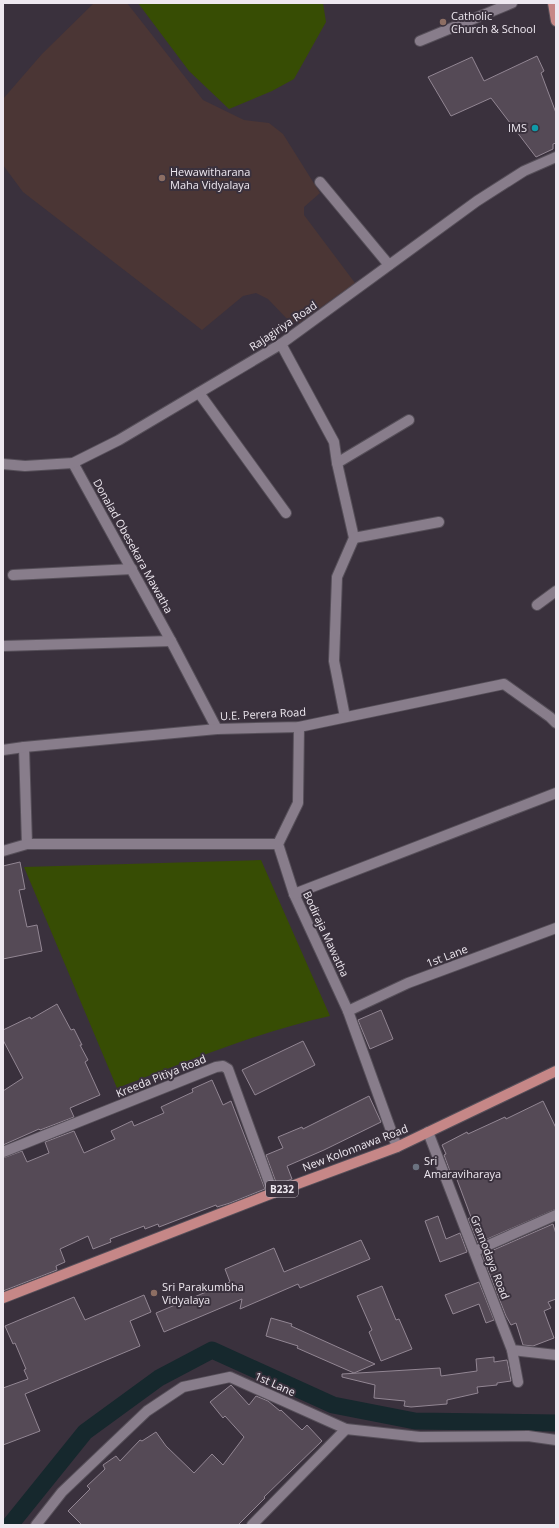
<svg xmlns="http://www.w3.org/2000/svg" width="559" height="1528" viewBox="0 0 559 1528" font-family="'Open Sans',sans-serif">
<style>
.education{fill:#4b3635}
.green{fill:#374d04}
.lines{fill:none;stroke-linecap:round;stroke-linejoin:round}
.canal{stroke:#16282d;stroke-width:17}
.building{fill:#554a56;stroke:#928693}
.minor-casing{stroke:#564f59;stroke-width:12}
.major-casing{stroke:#564f59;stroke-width:12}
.minor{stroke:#887d8b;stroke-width:10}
.major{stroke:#c68787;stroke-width:10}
.education-dot{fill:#8d6e63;stroke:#3a313d;stroke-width:1.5}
.culture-dot{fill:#0f9aa8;stroke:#3a313d;stroke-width:1.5}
.worship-dot{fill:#6b7280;stroke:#3a313d;stroke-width:1.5}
.labels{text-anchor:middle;stroke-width:4;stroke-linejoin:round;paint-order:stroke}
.shield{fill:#3a313d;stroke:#b8b1ba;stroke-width:1}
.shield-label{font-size:10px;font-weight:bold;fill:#eee8f0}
.poi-label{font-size:11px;fill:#eee8f0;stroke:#3a313d;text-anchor:start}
.street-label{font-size:11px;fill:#eee8f0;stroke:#3a313d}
</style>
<rect width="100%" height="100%" fill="#3a313d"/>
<!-- education -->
<path class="education" d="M94,3h33l76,97 41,20 25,3 14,11 37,59 -16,14v8l51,68 -56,40 -10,-2 -21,-22 -12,-6 -13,3 -41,34 -179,-138 -20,-27v-66l39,-45z"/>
<!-- green -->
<g class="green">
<path d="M138,3h185l3,19 -32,57 -22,12 -43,18 -40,-38z"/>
<path d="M261,860l69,156c-73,16 -143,46 -213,72l-93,-221z"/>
</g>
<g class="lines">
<!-- canal -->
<path class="canal" d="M10,1525l75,-93 74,-54 53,-28 121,55 82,16 141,2"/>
</g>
<!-- building -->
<g class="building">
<path d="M537,56l7,15 -3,2 15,40v30l-3,1v5l-17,8 -45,-59 -40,18 -23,-39 44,-20 12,24z"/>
<path d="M20,862l5,27 -6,1 8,37 10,-2 5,26 -39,8v-93z"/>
<path d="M57,1004l14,26 3,-1 8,16h-2l8,15 -3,2 15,33 -30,13 4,9 -34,13 -1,-1 -36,16v-54l20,-13 -20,-38v-10l27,-13 1,2z"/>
<path d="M381,1010l12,29 -23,10 -12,-29z"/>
<path d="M303,1041l12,24 -60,30 -13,-25z"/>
<path d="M212,1080l11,25 8,-4 34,88 -35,14 -13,4 -1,-2 -57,22 -1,-3 -13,5 -1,-3 -34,13 1,3 -18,7 -5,-13 -28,13 5,13 -9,4 1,4 -54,21v-133l19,-7 5,11 22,-9 -4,-11 29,-11 10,22 31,-14 -4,-8 21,-10 2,5 30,-13 -3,-6 32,-15 -1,-3z"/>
<path d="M369,1096l12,26 -57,28 -37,16 5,13 -15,6 -11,-30 17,-7 -5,-11 24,-10 1,2z"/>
<path d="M543,1101l13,27v81l-78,34 -10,-24 3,-2 -15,-40 -3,1 -2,-4 -7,-19 2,-1 -4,-9 25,-13 1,2 37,-17 1,2z"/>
<path d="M438,1216l8,23 14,-6 7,19 -27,10 -15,-41z"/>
<path d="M553,1224l3,10v65l-8,3 3,6 -7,3 10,27 -21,8 -10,-1 -7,-22 -5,2 -5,-9 -24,-61z"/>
<path d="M361,1240l9,19 -70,29 -2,-4 -58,25 2,-10 -78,33 -8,-19 74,-31 -5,-13 49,-21 10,24z"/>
<path d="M479,1282l15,38 -8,3 -7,-19 -26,10 -8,-19z"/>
<path d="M382,1286l14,34 3,-1 13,30 -31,12 -12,-29 3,-2 -15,-34z"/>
<path d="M144,1295l7,17 -21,9 10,25 -115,48 15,37 -37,14v-57l25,-9 -4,-9 2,-1 -11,-26 -2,1 -8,-18 69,-29 11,23z"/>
<path d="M271,1318l21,6 -1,2 84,38 -21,9 -57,-25 1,-2 -32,-10z"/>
<path d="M494,1357v5l13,-2 4,21 -14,2v2l-20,2 1,6 -31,7v4l-36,3 -7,-1 1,-5 -31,-3 1,-13 -33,-8v-3l98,-6 1,8 36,-5 -1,-12z"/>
<path d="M231,1385l18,20 7,-9 12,5 12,10 1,-1 21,20 5,-5 15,16 -58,56 1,1 -27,27h-156l-14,-14 22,-22 -3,-3 18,-17 -2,-4 13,-9 4,5 20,-21 2,1 14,-9 10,14 28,27 18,-19 11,11 21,-28 -19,-21 -2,2 -13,-16z"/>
</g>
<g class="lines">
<defs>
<g id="minor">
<path d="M420,41l92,-38"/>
<path d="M320,182l69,83"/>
<path d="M281,344l53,98 3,21 17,75 -17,39 -3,84 11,56"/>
<path d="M199,393l87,120"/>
<path d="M73,463l98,178 46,88"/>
<path d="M337,463l72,-43"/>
<path d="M3,464l22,2 48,-3 46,-23 162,-96 196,-143 47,-30 32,-14"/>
<path d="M354,538l85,-16"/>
<path d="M13,575l119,-6"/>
<path d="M537,605l19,-14"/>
<path d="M3,646l168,-5"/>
<path d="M299,727l-1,76 -20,41 16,50 54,117 49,136"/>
<path d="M24,747l3,97"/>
<path d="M3,750l21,-3 193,-18 82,-2 205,-43 46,33 6,6"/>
<path d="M3,851l24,-7h251"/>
<path d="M294,894l262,-101"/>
<path d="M348,1011l60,-28 148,-55"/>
<path d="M428,1132l84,218 44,5"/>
<path d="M3,1152l213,-85 7,-1 5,3 45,124"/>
<path d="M475,1251l81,-36"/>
<path d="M512,1350l6,32"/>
<path d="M36,1525l26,-33 85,-81 36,-24 47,-10 116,52 74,8 108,-1 28,4"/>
<path d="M252,1525l94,-96"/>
</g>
<g id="major">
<path d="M553,3l3,18"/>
<path d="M3,1298l270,-105 124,-46 159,-76"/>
</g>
</defs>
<!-- minor casing -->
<use href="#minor" class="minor-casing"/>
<!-- major casing -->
<use href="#major" class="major-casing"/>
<!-- minor -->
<use href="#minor" class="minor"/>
<!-- major -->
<use href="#major" class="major"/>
</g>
<!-- markers -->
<g class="education-dot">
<circle cx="443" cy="22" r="4"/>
<circle cx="162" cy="178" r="4"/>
<circle cx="154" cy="1293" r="4"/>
</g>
<circle class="culture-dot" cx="535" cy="128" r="4"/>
<circle class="worship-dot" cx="416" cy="1167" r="4"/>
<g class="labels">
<!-- shield labels -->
<rect class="shield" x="266" y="1181" width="32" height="16" rx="3"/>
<g class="shield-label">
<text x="282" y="1193">B232</text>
</g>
<!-- poi labels -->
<g class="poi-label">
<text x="451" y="20">Catholic<tspan x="451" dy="13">Church &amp; School</tspan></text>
<text x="527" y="132" text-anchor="end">IMS</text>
<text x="170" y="176">Hewawitharana<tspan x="170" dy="13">Maha Vidyalaya</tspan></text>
<text x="424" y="1165">Sri<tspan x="424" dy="13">Amaraviharaya</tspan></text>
<text x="162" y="1291">Sri Parakumbha<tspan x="162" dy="13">Vidyalaya</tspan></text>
</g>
<!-- street labels -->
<g class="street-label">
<text transform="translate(283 326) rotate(-34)" y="4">Rajagiriya Road</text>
<text transform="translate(133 546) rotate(61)" y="4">Donalad Obesekara Mawatha</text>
<text transform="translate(263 714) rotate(-3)" y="4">U.E. Perera Road</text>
<text transform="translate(326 934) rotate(65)" y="4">Bodiraja Mawatha</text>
<text transform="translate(447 956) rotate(-21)" y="4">1st Lane</text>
<text transform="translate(161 1076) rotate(-22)" y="4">Kreeda Pitiya Road</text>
<text transform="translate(355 1148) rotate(-21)" y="4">New Kolonnawa Road</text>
<text transform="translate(490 1257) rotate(69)" y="4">Gramodaya Road</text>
<text transform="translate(275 1384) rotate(24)" y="4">1st Lane</text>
</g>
</g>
<!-- border -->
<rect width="559" height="1528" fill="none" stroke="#eee8f0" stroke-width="8"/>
</svg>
